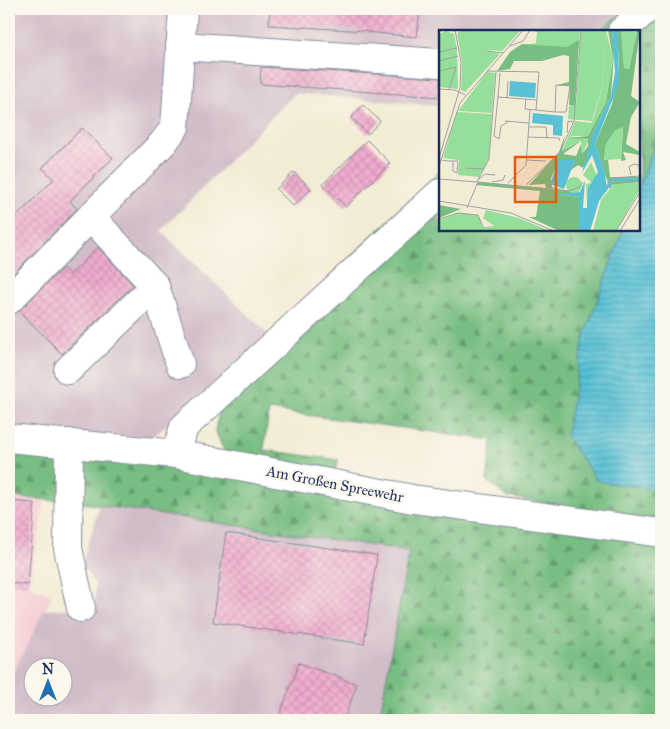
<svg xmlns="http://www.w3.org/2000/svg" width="670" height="729" viewBox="0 0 670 729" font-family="'IM FELL Great Primer',serif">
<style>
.built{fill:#f6cfd6}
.industrial{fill:#d1bdc9;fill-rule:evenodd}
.forest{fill:url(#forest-firs);stroke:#4a7670}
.water{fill:url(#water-rules);stroke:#3a789a}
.building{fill:url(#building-cross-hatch)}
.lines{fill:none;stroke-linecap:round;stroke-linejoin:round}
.minor-casing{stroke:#878e9a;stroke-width:30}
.minor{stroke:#fff;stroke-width:28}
.labels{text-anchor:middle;stroke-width:5;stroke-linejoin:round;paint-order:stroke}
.street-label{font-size:15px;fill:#1b2f5e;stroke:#fbf7ec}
.inset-river{fill:none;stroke:#58c1d5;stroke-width:2.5}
.inset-road{fill:none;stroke:#9da0a5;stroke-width:1}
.view{fill:#e8590c;fill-opacity:0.15;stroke:#e8590c;stroke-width:2.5}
.inset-edge{fill:none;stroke:#1b2f5e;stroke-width:2.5}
</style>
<defs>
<pattern id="forest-firs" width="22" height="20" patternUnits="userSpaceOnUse" patternTransform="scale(1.25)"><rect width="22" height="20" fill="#78be82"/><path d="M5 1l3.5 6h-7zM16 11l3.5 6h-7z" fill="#629b6e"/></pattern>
<pattern id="water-rules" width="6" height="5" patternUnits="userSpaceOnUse" patternTransform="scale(1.25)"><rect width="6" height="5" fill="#58c1d5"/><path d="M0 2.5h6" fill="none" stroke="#489db0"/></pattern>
<pattern id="building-cross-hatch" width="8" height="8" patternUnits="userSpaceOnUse" patternTransform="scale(1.25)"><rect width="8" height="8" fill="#f0acce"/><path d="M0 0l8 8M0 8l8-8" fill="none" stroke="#cd94b3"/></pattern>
</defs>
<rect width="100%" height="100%" fill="#fbf7ec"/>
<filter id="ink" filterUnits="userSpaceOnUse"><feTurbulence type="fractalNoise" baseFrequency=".02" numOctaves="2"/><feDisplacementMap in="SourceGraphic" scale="10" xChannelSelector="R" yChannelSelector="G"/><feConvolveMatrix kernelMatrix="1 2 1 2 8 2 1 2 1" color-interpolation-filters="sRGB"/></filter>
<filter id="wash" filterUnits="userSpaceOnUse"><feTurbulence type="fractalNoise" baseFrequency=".0096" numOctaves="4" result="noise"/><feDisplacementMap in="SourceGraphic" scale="20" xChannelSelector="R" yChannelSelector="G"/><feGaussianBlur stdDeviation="1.12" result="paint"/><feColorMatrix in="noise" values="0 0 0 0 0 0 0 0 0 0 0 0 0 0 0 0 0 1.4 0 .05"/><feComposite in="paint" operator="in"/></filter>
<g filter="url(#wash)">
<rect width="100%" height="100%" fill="#f3ecd5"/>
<!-- built -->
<path class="built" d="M9,498l36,3 -16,84 23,11 -43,85z"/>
<!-- industrial -->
<g class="industrial">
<path d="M9,9h618l-28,22h-159v75l-145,-13 -134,138 108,104 -117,103 -143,-8z"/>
<path d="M100,505l309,46 -30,169h-370v-39l35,-71 51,-3v-23l-13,-20zM32,666h30v30h-30z"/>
</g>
<!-- forest -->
<g class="forest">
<path d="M627,9h34v118l-22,61v-157h-40z"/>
<path d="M440,171v59h183l-39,108 77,152v31l-154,-24 -20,-16 5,-41 -223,-30 -5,40 75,10 -5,13 -110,-22 -9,-21 4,-18 50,-77z"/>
<path d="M9,450l146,10 506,85v175h-282l30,-169 -333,-49 -67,-5z"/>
</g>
<!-- water -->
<path class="water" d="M661,127v363l-64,-9 -31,-45 18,-98 39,-108h16v-42z"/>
<g id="blocks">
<!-- building -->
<g class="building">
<path d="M270,9h150l-3,28 -51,-5v-1l-97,-6z"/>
<path d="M261,67l179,11v19l-180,-13z"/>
<path d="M363,105l17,16 -12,13 -17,-16z"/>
<path d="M82,128l31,30 -43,43 7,8 -68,69v-54l45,-45 -12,-11z"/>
<path d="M367,140l23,23 -44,44 -23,-23z"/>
<path d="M294,172l17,17 -18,17 -17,-17z"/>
<path d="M98,247l35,38 -71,69 -43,-43 44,-43 7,7z"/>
<path d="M9,501l26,2 -7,82 -19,-2z"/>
<path d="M226,533l151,22 -13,89 -151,-22z"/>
<path d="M299,663l58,21 -13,36h-66z"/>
</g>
</g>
</g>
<g filter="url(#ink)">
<use href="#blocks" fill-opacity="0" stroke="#878e9a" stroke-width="1"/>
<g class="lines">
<defs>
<g id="minor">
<path d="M622,31l25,-22"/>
<path d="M180,46l260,17"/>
<path d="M91,217l64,69 25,78"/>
<path d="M9,300l154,-157 12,-16 8,-118"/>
<path d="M68,370l87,-84"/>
<path d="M9,438l167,16 237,45 248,34"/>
<path d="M69,443l-1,105 13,60"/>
<path d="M176,454l8,-27 256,-234"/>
</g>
</defs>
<!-- minor casing -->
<use href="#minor" class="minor-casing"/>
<!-- minor -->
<use href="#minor" class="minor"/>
</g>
</g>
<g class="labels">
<!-- street labels -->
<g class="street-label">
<text transform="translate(335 484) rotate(11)" y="5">Am Großen Spreewehr</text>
</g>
</g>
<!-- overview -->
<g transform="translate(439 30)">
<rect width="201" height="201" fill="#f3ecd5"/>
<path d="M92,0h49l-1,19 -54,-4 11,-2 1,-11zM167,0l7,29 -7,43 -18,34h-18l19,4 -7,14 -1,-13 -19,10 13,-30 16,2 3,-6 8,-30zM182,0l16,2 -8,37 -5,-1zM152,132l6,14 -5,7 2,8 -7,15 -1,-22 6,-1 -9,-8z" fill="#95df9a"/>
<path d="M169,0h4l2,22 -3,44 -17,35 -4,23 -7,14 -5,-3 -7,5 4,-10h-15l-9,18 1,9 11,2 -17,-1 -1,-4 -16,1 30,-33 6,-17 -3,16 19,-10 -18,13 13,2 5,-12 1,10 6,-8v-7l-20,-1 20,-2 18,-34 7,-43zM178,0h4l3,38 5,1 8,-37 -4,-2h7l-9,66 9,6 -9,15 -5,27 14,8v3l-17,-3 3,8 -5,1 2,-34 -17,17 -2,16 4,-1 2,18h30v5l-27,2 -3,5 -15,-45 17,-40 7,-38zM140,10l-4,66 -6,-1 1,-19 -13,-1 12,-3v-26l-6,-1 -21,6h-28l-4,8 -13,2 13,-19 12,-8 45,3zM39,152l98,9 -2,3h-15l20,3v34h-20l-30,-14h7l4,-26 -64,-6zM0,175l22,4 -22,9z" fill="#78be82"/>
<path d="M127 155a8 8 0 1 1 16 0a8 8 0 1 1-16 0ZM47,180l33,8 31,13h-64l-2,-4 10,-1 -11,-8z" fill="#95df9a"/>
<path d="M24,0h58l-19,21 -16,-1 14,4 -35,38 -4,-2 1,-28 -5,-29zM142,0h25l-4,57 -10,34 -24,-2 1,-13h7zM7,1l8,3 3,14 1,41 -19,-2v-53zM48,42l8,1 -3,40 -34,-2zM18,82l35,2 -3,44 -10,19 -21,-2 1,-15 -16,-2zM184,97l-2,32 -17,1 2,-16 9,-14zM201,152v7l-24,42h-23l8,-31 13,-16zM19,183l20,2 6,16h-45v-11z" fill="#95df9a"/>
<path d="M173,0h5l1,10 1,43 -24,61 10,29 2,17 -8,11 -9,30h-11v-34l-21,-3 22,-2 5,-11 -2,27h4l1,-20 10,-16 -6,-17 -10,18 12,-42 17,-35 4,-24zM71,51l26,2 -1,15 -26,-2zM94,83l30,3 -1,20 -9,-1v-10l-21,-2zM120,130h16l-11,29 -14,-5z" fill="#58c1d5"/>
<path class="inset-river" d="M166,161l8,-11 28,-1"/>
<path class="inset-road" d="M71,16l13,-5 7,-11M48,21l16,2M0,22l18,-4M0,31l19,-5M0,41l17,-4 -7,22M48,41l52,1 -3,38M61,43l-2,24 39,3M0,59l16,1 10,5M59,67l-4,39 5,3M68,68l1,-17M87,69l-1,10 11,1 19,2h11l4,-26 -14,-1 -1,27M66,91l24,2M89,97h18l1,11M128,103l1,-12 5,1M89,107l31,1 1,3M60,109l2,-13 7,-4M0,128l21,-70 1,-26 -6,-32M2,130l7,1h10l-1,12 -4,-2v-10M87,130l20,1M0,136l21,-63 63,-73M27,138l18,1M192,145l-2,-8 5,-3 5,1 1,8M0,149l38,3 12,-23 7,-87M40,149l6,-5 10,1M53,152l11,-2 2,-5M69,153l18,-18 4,-55M174,154l28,-3M87,155l34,-33 14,-31 7,-91M167,157l5,-9 30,-2M0,171l72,12 43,18M28,178l11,-26 91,9 11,-4 3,-5M0,189l19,-6 20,2 7,16M177,201l25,-41M181,201l21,-34"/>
<path class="view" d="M76,127h41v45h-41z"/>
<rect width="201" height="201" class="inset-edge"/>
</g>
<!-- margin -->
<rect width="670" height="729" fill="none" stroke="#fbf7ec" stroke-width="30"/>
<!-- north arrow -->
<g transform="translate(48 682)"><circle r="24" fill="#fbf7ec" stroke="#a1a7b3"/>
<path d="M0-4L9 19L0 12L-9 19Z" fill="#1f6fb2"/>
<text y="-8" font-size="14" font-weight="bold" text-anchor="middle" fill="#1b2f5e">N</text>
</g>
</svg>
